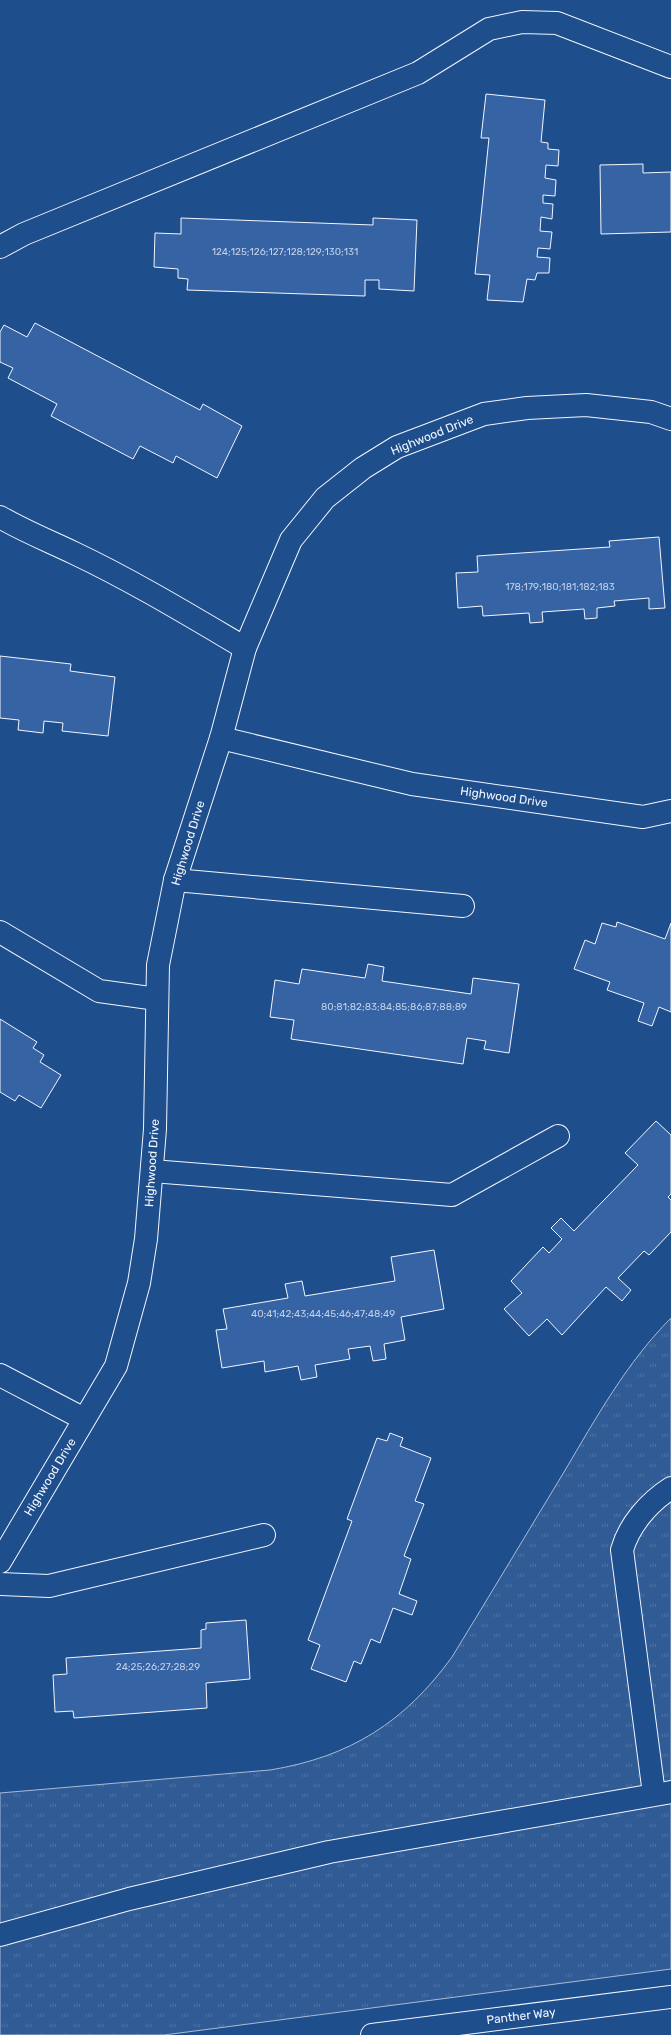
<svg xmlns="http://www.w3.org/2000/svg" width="671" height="2035" viewBox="0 0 671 2035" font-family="Rubik,sans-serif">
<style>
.park{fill:url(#park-tufts);stroke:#a8bbd7}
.building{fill:#3563a3;stroke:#f2f6ff}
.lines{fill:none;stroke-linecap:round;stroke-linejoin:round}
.minor-casing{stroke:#f2f6ff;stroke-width:24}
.minor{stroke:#1f4e8c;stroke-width:22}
.labels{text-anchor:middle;stroke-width:3;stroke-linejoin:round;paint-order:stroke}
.number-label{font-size:10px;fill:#c3d1e8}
.street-label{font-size:12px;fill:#f2f6ff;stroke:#1f4e8c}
</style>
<defs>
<pattern id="park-tufts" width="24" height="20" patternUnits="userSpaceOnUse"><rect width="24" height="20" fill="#305b95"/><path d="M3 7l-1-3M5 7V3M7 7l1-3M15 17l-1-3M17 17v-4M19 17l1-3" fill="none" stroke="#4e73a5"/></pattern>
</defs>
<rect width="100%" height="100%" fill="#1f4e8c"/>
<!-- park -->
<path class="park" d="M671,1318v651l-507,66h-164v-242l270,-23c80,-13 135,-48 182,-113 38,-62 75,-124 112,-185 32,-54 63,-110 107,-154z"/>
<!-- building -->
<g class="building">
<path d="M486,94l59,6 -4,42 7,1v6l11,1 -1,16 -12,-1 -1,13 11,2 -1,16 -12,-1v8l10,1 -1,15 -11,-2 -1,14 12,1 -2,17 -12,-1 -1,9 13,1 -1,15h-12l-2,7 -8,-1 -4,23 -36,-2 3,-25 -15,-1 14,-136h-8z"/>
<path d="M643,164v9l28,-1v60l-70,2 -1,-69z"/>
<path d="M181,218l192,7v-7l44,2 -3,71 -35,-2v-9h-14v16l-178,-6 1,-11 -10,-1v-9l-24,-2 1,-34 26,1z"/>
<path d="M35,323l165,87 3,-6 39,22 -25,52 -41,-22 -3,7 -33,-17 -7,13 -82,-43 6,-12 -49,-26 5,-10 -13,-6v-30l4,-7 23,12z"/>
<path d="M659,537l6,71 -16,1v-11l-35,3 1,5 -18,2v10l-12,1 -1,-10 -42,3 1,10 -13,1 -1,-10 -46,3 -1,-10 -24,2 -2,-35 22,-1 -1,-16 133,-9 -1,-6z"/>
<path d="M0,656l71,8 -1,7 45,6 -7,59 -46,-5 1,-8 -19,-2 -1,12 -25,-3 1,-10 -19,-2z"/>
<path d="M617,922l48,17 6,-16v89l-12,-5 -7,19 -14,-5 6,-18 -37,-13 3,-8 -36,-13 11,-29 10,4 7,-21 14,4z"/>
<path d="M368,964l16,3 -2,14 89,13 2,-16 46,6 -10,69 -25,-4 2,-8 -19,-3 -4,26 -172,-25 3,-19 -24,-3 5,-37 24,4 3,-15 63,9z"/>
<path d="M0,1019l37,23 -4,6 11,7 -4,7 21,13 -20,33 -22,-13 -4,6 -15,-9z"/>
<path d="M656,1121l15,14v59l-3,3 3,3v32l-22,23 -5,-4 -26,27 13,12 -9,11 -16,-14 -44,48 -15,-16 -18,17 -25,-27 18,-16 -11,-12 32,-34 6,6 13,-14 -11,-11 10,-10 13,13 64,-66 -13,-12z"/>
<path d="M434,1250l10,59 -43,8 4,23 -21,4 2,15 -13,2 -3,-15 -22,3 2,10 -35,6 2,12 -16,3 -3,-14 -33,6 -1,-11 -42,7 -6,-38 11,-1 -4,-20 65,-11 -3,-14 17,-3 3,15 90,-15 -4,-24z"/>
<path d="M390,1433l13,5 -3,8 31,12 -16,43 9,3 -20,52 7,3 -12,35 18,7 -5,14 -19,-7 -13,35 -9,-4 -10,25 -7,-3 -8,21 -35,-13 9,-24 -12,-5 44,-119 -5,-2 30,-81 10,3z"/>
<path d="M246,1620l4,59 -44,4 1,25 -133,10 -1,-7 -18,1 -2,-37 14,-1 -1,-16 135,-10v-18l5,-1v-6z"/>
</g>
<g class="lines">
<defs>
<g id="minor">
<path d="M0,247l24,-13 394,-161 71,-44 33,-7 35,1 114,44"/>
<path d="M0,517c24,14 49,24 74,36 59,28 115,62 171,95"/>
<path d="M221,738l191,46 231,33 28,-6"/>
<path d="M175,880l288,26"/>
<path d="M0,932l99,59 58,8"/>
<path d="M152,1171l300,24 106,-59"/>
<path d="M0,1375l84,44"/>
<path d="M0,1562l116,-196 23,-83 7,-44 9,-110 3,-164 17,-85 46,-142 24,-90 46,-108 34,-42 38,-30 34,-21 87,-33 43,-6 59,-3 65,7 20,7"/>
<path d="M0,1584l49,2 215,-51"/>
<path d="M654,1794l-32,-244c7,-25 27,-48 49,-62"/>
<path d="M0,1935l129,-36 200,-47 342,-60"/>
<path d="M372,2035l299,-38"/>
</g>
</defs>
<!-- minor casing -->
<use href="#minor" class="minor-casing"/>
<!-- minor -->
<use href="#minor" class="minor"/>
</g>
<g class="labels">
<!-- number labels -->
<g class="number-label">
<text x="285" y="255">124;125;126;127;128;129;130;131</text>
<text x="560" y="590">178;179;180;181;182;183</text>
<text x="394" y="1010">80;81;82;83;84;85;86;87;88;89</text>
<text x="323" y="1317">40;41;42;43;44;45;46;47;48;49</text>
<text x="158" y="1670">24;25;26;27;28;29</text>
</g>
<!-- street labels -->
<g class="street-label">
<text transform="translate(432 435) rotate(-22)" y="4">Highwood Drive</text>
<text transform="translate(504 797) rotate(8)" y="4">Highwood Drive</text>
<text transform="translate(188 843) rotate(-73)" y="4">Highwood Drive</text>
<text transform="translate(152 1163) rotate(-86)" y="4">Highwood Drive</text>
<text transform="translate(50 1477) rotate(-59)" y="4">Highwood Drive</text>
<text transform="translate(521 2016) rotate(-7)" y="4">Panther Way</text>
</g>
</g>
</svg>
